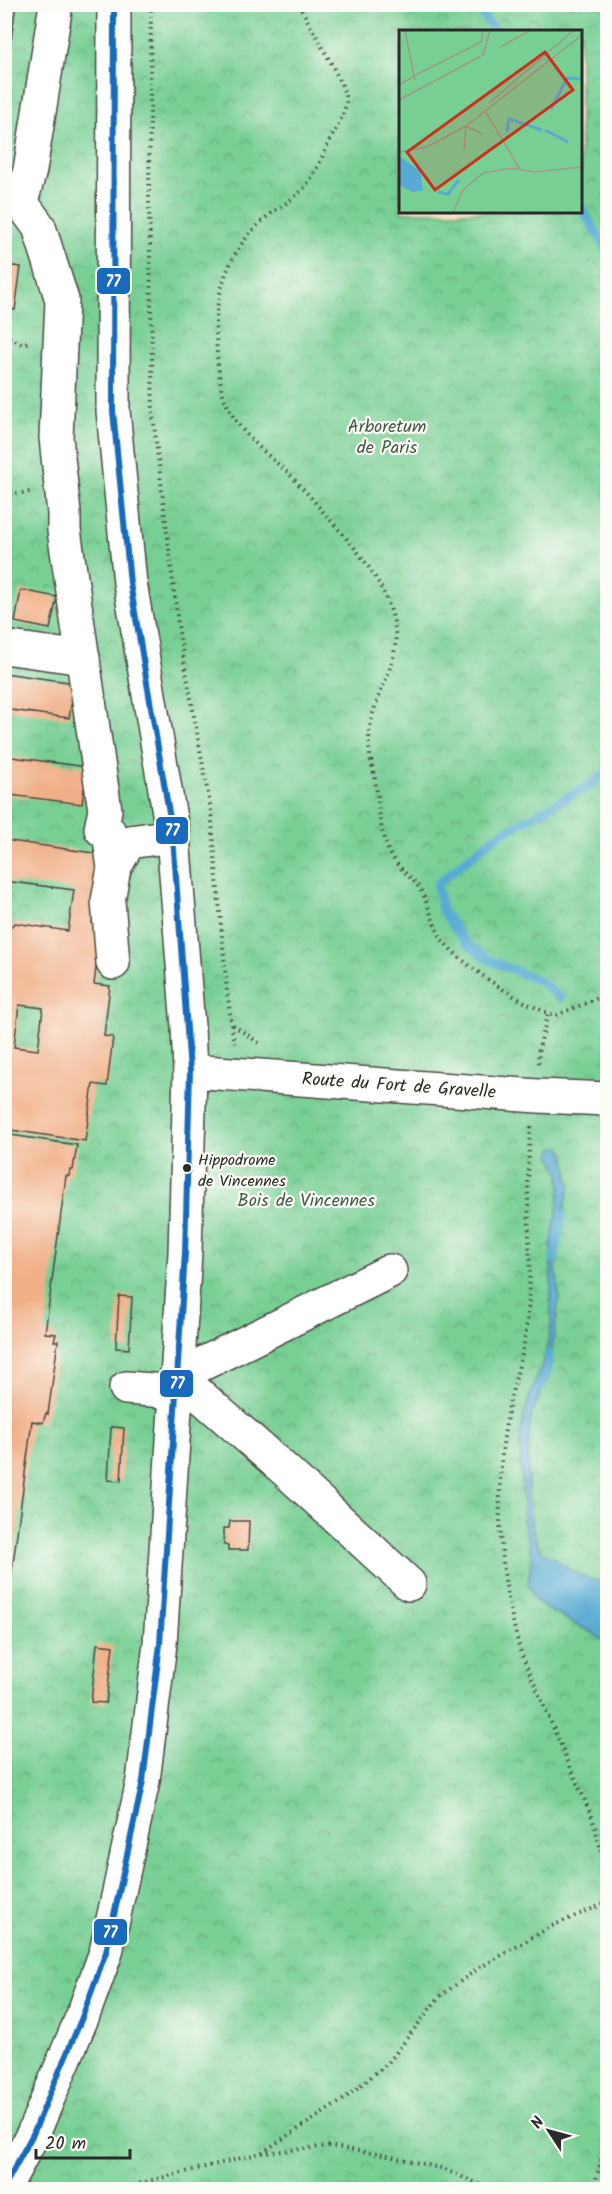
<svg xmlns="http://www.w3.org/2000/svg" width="612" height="2194" viewBox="0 0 612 2194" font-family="Kalam,sans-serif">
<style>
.park{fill:url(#park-crowns);stroke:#527d60;stroke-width:1.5;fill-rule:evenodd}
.water{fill:#58aad3;stroke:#426a7f;stroke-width:1.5}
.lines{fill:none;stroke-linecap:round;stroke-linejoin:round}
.stream{stroke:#58aad3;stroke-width:9}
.building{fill:#f1af87;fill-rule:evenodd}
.minor-casing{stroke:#484742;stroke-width:36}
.path{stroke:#484742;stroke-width:4;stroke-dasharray:1.5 4.5;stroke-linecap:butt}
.minor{stroke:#fff;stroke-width:33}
.bus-1-casing{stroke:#fdfcf7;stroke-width:10}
.bus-1{stroke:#186abd;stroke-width:6}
.bus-dot{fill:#2b2b2b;stroke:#fdfcf7;stroke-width:2}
.labels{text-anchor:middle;stroke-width:4.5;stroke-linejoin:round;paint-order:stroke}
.bus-label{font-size:16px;fill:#2b2b2b;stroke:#fdfcf7;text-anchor:start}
.park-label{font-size:18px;fill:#425c4a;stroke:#fdfcf7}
.street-label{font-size:18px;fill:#2b2b2b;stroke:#fdfcf7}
.inset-river{fill:none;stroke:#58aad3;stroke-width:3}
.inset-road{fill:none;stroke:#9f9987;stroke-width:1.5}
.view{fill:#c8321e;fill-opacity:0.15;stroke:#c8321e;stroke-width:3}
.inset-edge{fill:none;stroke:#2b2b2b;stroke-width:3}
.line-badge{stroke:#fdfcf7;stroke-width:2}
.badge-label{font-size:16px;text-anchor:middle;font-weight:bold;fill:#fff}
</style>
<defs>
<pattern id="park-crowns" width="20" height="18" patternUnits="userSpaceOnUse" patternTransform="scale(1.5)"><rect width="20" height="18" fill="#78cf94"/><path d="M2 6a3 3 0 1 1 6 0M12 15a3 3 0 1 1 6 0" fill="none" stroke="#63a879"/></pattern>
</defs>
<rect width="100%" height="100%" fill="#fdfcf7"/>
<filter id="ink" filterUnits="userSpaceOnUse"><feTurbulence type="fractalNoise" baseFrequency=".0167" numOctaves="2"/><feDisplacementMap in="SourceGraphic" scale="12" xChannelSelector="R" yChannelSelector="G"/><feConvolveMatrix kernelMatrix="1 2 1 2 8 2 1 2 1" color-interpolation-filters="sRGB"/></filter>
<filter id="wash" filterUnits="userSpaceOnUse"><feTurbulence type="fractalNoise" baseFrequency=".008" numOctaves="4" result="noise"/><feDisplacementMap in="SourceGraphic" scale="24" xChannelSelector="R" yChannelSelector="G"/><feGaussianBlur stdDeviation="1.35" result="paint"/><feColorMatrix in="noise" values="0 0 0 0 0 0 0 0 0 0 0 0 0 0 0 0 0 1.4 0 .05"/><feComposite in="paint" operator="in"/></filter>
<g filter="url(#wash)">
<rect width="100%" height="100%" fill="#ece3c4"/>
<!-- park -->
<path class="park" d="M5,5h602v2184l-602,1zM400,32h180v180h-180z"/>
<!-- water -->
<path class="water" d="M561,1147l5,11 4,28 -13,52 -1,29 3,31 -6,47 -13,50 -9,22 -2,14c0,28 -7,104 16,123 4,3 9,3 13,6 19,17 25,18 49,23v61l-14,-11 -45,-23 -13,-10 -7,-17 4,-25 -8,-34 -4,-81 2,-17 7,-29 15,-38 7,-32v-81l10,-60 -1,-13 -9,-18 2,-7z"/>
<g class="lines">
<!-- stream -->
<g class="stream">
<path d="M474,4l22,28"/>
<path d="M580,206l28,45"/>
<path d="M560,998l-20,-17 -51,-21 -22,-16 -25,-33 -5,-27 55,-45 99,-55 17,-12"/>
<path d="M554,1260l8,-46"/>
<path d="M541,1387l6,-15 2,-18"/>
</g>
</g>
<g id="blocks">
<!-- building -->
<g class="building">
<path d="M4,4h12l-10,72h-2z"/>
<path d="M4,265l17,2 -6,43 -11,-2z"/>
<path d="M21,590l36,7 -7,32 -35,-7z"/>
<path d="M4,673l71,10 -6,35 -65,-9z"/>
<path d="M4,756l83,11 -5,37 -72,-9 -6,34z"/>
<path d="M4,840l96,14 -8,70 9,2 -7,58 16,2 -6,50 9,1 -6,49 -14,-2 -8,57 -81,-12v-203l6,1 5,-4 53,8 6,-41 -70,-9zM19,1005l24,3 -5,42 -24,-3z"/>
<path d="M4,1134l73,11 -4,25h-3l-1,6h-3l-21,157 11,1 -2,7h4l-10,73 -2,-1 -3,10 -11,-2 -26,195z"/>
<path d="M119,1296l13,1 -3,52 -13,-1z"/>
<path d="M111,1427l13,1 -3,53 -13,-1z"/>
<path d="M230,1521h19l-1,29h-20v-4l-4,-1v-17h5z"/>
<path d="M97,1644l16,2 -7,57 -15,-1z"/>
</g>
</g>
</g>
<g filter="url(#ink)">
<use href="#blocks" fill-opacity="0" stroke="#484742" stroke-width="1.5"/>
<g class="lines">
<defs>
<g id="minor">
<path d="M56,4l-26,166 -9,32 18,25 23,73 -6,138 8,75v17l41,280 -4,19 8,3 5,36 -6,33 5,62"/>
<path d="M4,647l79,11"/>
<path d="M114,868l15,-26 44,-6"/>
<path d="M190,1071l348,25 70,3"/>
<path d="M390,1271l-212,105 108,95 123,113"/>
<path d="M126,1388l51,4"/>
<path d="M4,2188l29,-54 50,-119 23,-63 37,-171 17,-137 25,-391 5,-182 -2,-44 -15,-191 -43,-253 -17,-172 1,-407"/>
</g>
</defs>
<!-- minor casing -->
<use href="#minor" class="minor-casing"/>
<!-- path -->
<g class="path">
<path d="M151,4l-2,194 4,218 26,216 32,179 16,180 7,52"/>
<path d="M300,4c8,23 48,81 46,99 -2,13 -11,28 -17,39 -6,13 -12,27 -19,38 -11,17 -27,24 -42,36 -35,27 -54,74 -52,118 1,22 2,46 9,66 12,32 39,51 63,73 13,13 25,27 37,41 24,27 50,55 63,89 24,58 -17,84 -19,135 -1,17 5,31 7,48 4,22 3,51 16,71 7,12 20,20 28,32 9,15 12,34 22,50 14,22 89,73 115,76l51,-21"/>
<path d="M4,335l19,9 5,-2"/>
<path d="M4,495l26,-3"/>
<path d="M233,1025l26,18"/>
<path d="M539,1063l-1,-11 10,-38"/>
<path d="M531,1127c-8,67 4,136 -5,204 -3,25 -12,50 -17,75 -16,83 -11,167 12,247l71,164 16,58"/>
<path d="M262,2153l68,-7 58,10 53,12 52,22"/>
<path d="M123,2190l14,-6 124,-31 79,-51 48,-39 51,-66 37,-27 76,-44 56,-24"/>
<path d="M593,2190l15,-55"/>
</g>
<!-- minor -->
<use href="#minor" class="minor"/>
<defs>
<path id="bus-1" d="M4,2187l29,-53 50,-119 23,-63 37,-171 17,-137 25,-391 5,-182 -17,-235 -43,-253 -17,-172 1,-407"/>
</defs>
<!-- bus-1 casing -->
<use href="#bus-1" class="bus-1-casing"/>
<!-- bus-1 -->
<use href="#bus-1" class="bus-1"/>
</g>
</g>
<!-- markers -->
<circle class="bus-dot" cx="187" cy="1168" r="5"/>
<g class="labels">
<!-- bus labels -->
<g class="bus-label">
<text x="198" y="1165">Hippodrome<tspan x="198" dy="21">de Vincennes</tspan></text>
</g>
<!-- park labels -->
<g class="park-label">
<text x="387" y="432">Arboretum<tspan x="387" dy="21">de Paris</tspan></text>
<text x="306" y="1206">Bois de Vincennes</text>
</g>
<!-- street labels -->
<g class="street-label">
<text transform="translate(399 1085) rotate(4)" y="6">Route du Fort de Gravelle</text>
</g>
</g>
<!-- overview -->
<g transform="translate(399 30)">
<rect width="183" height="183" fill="#ece3c4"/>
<path d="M0,0h183v183h-183z" fill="#78cf94"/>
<path d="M0,126l21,15 3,19 -10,2 -14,-7z" fill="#58aad3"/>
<path class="inset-river" d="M152,79l16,-31 15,1M146,100l23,12M108,102l2,-13 33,11M39,162l10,2 11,-14"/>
<path class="inset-road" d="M6,0l9,46 67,-34 2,-12M101,17l31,-17M0,55l15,-9 1,4M0,70l84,-45 7,-25M90,73l85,-73M87,82l33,56M65,120l2,-24 16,8M0,122l28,-5 39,-21 116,-91M54,183l10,-23 20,-17 28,-5 24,4 47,-5"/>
<path class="view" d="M146,22l28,38 -138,100 -28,-38z"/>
<rect width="183" height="183" class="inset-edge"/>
</g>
<g class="line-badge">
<rect x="96" y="267" width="35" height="28" rx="6" fill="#186abd"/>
<rect x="155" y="816" width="34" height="29" rx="6" fill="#186abd"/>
<rect x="159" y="1369" width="35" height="29" rx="6" fill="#186abd"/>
<rect x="93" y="1918" width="35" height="28" rx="6" fill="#186abd"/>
</g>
<g class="badge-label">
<text x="113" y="287">77</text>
<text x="172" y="836">77</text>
<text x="177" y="1389">77</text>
<text x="110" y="1938">77</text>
</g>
<!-- margin -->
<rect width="612" height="2194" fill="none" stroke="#fdfcf7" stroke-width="24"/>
<!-- north arrow -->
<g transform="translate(549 2131) rotate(306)" stroke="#fdfcf7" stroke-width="4.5" paint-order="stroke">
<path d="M0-4.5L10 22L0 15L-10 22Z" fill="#2b2b2b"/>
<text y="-9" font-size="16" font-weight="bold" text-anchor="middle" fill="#2b2b2b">N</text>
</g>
<!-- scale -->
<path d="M36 2149v9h94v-9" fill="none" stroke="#2b2b2b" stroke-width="3"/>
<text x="45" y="2149" font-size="18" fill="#2b2b2b" stroke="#fdfcf7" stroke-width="4.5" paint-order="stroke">20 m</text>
</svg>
